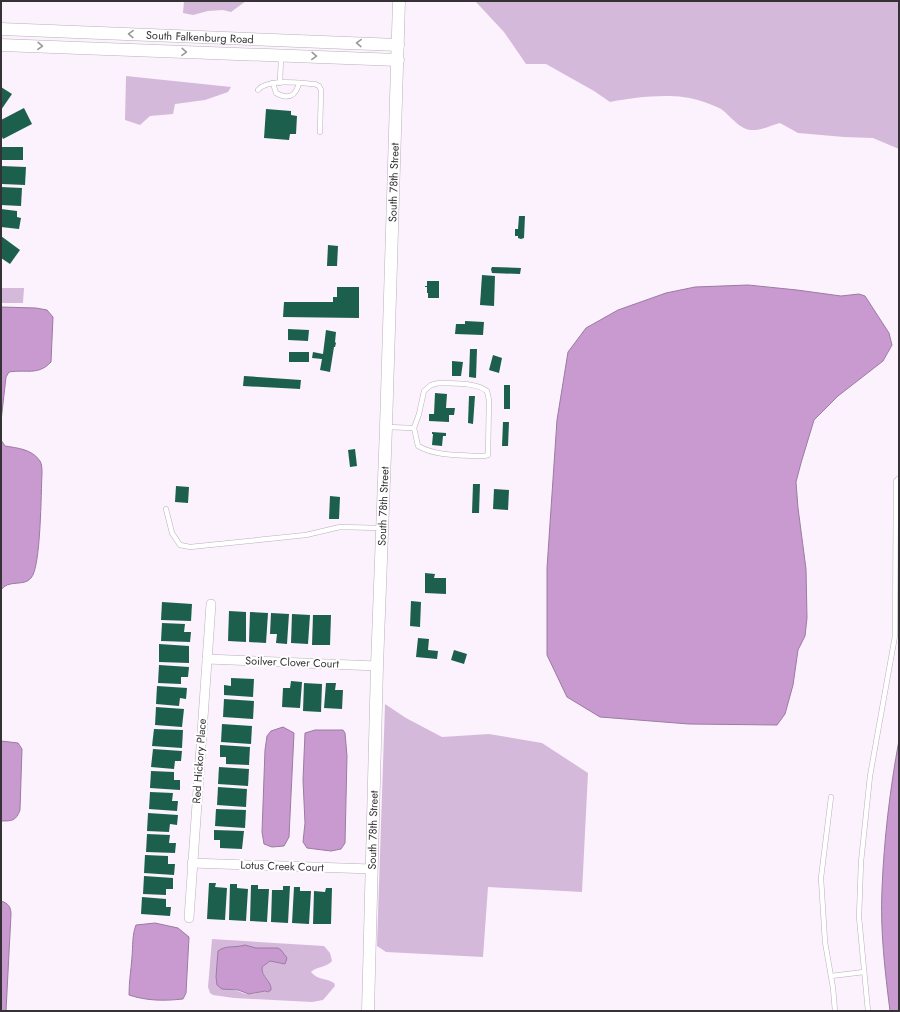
<svg xmlns="http://www.w3.org/2000/svg" width="900" height="1012" viewBox="0 0 900 1012" font-family="Jost,sans-serif">
<style>
.green{fill:#d5b9da;fill-rule:evenodd}
.water{fill:#c89ad0;stroke:#9c7ba2}
.building{fill:#1c5f4d}
.lines{fill:none;stroke-linecap:round;stroke-linejoin:round}
.lane-casing{stroke:#b9b0ba;stroke-width:5.5}
.street-casing{stroke:#b9b0ba;stroke-width:10}
.secondary-casing{stroke:#b9b0ba;stroke-width:13}
.lane{stroke:#fff;stroke-width:4.5}
.street{stroke:#fff;stroke-width:9}
.secondary{stroke:#fff;stroke-width:12}
.oneway{stroke:#9a989a}
.labels{text-anchor:middle;stroke-width:4;stroke-linejoin:round;paint-order:stroke}
.street-label{font-size:11px;fill:#353236;stroke:#fff}
</style>
<rect width="100%" height="100%" fill="#fbf2fd"/>
<!-- green -->
<g class="green">
<path d="M184,1h62l-15,11 -8,-2 -15,1 -15,4 -10,-2z"/>
<path d="M475,1h424v148l-26,-11 -29,-1 -46,-4 -18,-10c-8,2 -18,7 -26,7 -14,1 -23,-14 -33,-21 -6,-3 -13,-6 -20,-8 -26,-9 -64,-4 -91,1l-16,-11 -48,-27h-20l-22,-32z"/>
<path d="M126,76l105,11 -3,5 -23,8 -30,4 -2,10 -23,2 -10,9 -15,-5z"/>
<path d="M1,288h23l-1,15h-22z"/>
<path d="M385,704l21,14 36,19 47,-3 53,9 46,30 -6,119 -94,-5 -5,70 -97,-5 -9,-6z"/>
<path d="M212,939l112,7 6,7 2,8c-6,7 -15,5 -21,11 6,8 16,6 23,11l1,3 -12,14 -11,2 -78,-4 -21,-3 -3,-2 -2,-6zM245,946l11,2h22l7,16 -15,-3 -8,6v4l9,15 -3,6c-7,-2 -13,3 -19,2 -7,0 -10,-4 -19,-4l-6,-43 14,1z"/>
</g>
<!-- water -->
<g class="water">
<path d="M748,285l49,5 44,6 18,-2 6,2 24,37 3,12 -9,16 -45,35 -24,24 -13,43 -5,19 2,26 8,61 1,49 -2,18 -7,14 -5,35 -8,29 -8,11 -88,-1 -89,-7 -33,-20 -20,-42v-87l10,-148 11,-68 18,-24 32,-18 48,-17 29,-6z"/>
<path d="M1,307l35,1 11,2 6,7 -2,45c-13,14 -25,7 -42,10l-3,5 -5,44z"/>
<path d="M1,440l4,6c12,2 27,3 35,15 2,3 2,9 2,12 -1,18 -1,95 -11,105 -7,9 -23,1 -30,12z"/>
<path d="M283,727l11,6 -5,104 -5,9 -12,1 -8,-3 -2,-12 3,-82 2,-14 4,-5z"/>
<path d="M315,730h28l2,3 2,23 -2,87 -4,6 -10,2 -24,-3 -4,-6 2,-19 -2,-43 2,-47z"/>
<path d="M899,740v271h-9c-5,-40 -10,-81 -8,-122 2,-50 8,-100 17,-149z"/>
<path d="M1,741l17,2 4,6 -2,61c-4,11 -8,11 -19,11z"/>
<path d="M1,901c7,2 10,6 10,13l-5,97h-5z"/>
<path d="M155,923l23,5 11,9 -3,56 -3,6c-19,2 -36,2 -54,-4 0,-13 2,-25 3,-38 1,-11 0,-22 4,-32z"/>
<path d="M245,945l11,3h22l3,2 6,8 -2,6 -15,-3 -8,6c-1,10 10,14 9,23l-3,2 -3,-1 -16,3 -11,-4 -16,-1 -5,-4 -1,-8 2,-26c7,-6 18,-3 27,-6z"/>
</g>
<!-- building -->
<g class="building">
<path d="M1,87l11,7 -11,16z"/>
<path d="M24,108l8,16 -29,15 -2,-4v-15z"/>
<path d="M266,109l25,2v4l6,1 -1,18h-6l-1,6 -25,-2z"/>
<rect x="1" y="147" width="22" height="13"/>
<path d="M1,166l25,1 -1,18 -23,-1z"/>
<path d="M1,187l21,1 -1,18 -20,-1z"/>
<path d="M1,209l16,2v6l4,1 -2,11 -18,-2z"/>
<path d="M519,216h6l-1,22 -3,1 -3,-1v-2h-3v-7h3z"/>
<path d="M1,236l19,14 -10,14 -9,-6z"/>
<path d="M328,245l10,1 -1,20h-10z"/>
<path d="M492,267l29,1 -1,6 -28,-1 -1,-4z"/>
<path d="M482,275l13,1 -1,30 -14,-1z"/>
<path d="M427,281h12v17h-11v-5h-1v-6h-2v-1h2z"/>
<path d="M337,287h22v31l-76,-1 1,-15h49v-5h4z"/>
<path d="M465,321l19,1 -1,13 -28,-1 1,-10h9z"/>
<path d="M288,329l21,1 -1,11 -20,-1z"/>
<path d="M326,330l10,2 -1,10 1,1 -1,4h-1l-4,25 -10,-2 2,-11 -10,-1 1,-6 10,2z"/>
<path d="M470,349h7l-1,29 -7,-1z"/>
<rect x="289" y="352" width="20" height="10"/>
<path d="M493,355l9,3 -3,15 -10,-3z"/>
<path d="M452,361l11,1 -2,14h-9z"/>
<path d="M244,376l57,4 -1,9 -57,-3z"/>
<rect x="504" y="385" width="6" height="24"/>
<path d="M435,393l12,1 -1,14h9l-1,7h-5v7l-20,-1v-7h5z"/>
<path d="M469,396h6l-2,28 -5,-1z"/>
<path d="M503,422h6l-1,24h-6z"/>
<path d="M432,432l14,1v3h-3l-1,10 -10,-1 1,-11h-1z"/>
<path d="M355,449l2,17 -7,1 -2,-17z"/>
<path d="M473,484h7l-1,29h-7z"/>
<path d="M176,486l13,1 -1,16 -13,-1z"/>
<path d="M494,489l15,1 -1,20 -15,-1z"/>
<path d="M330,496l10,1 -1,22h-10z"/>
<path d="M425,573l10,1 -1,4h12v16l-21,-1z"/>
<path d="M411,601l10,1 -1,25 -10,-1z"/>
<path d="M162,602l30,2 -1,17 -30,-1z"/>
<path d="M229,611l17,1v30l-18,-1z"/>
<path d="M250,612l18,1 -2,30 -17,-1z"/>
<path d="M271,613l18,1 -2,30 -11,-1 1,-9h-7z"/>
<path d="M292,614l18,1 -2,29 -17,-1z"/>
<path d="M313,615h18l-1,30h-18z"/>
<path d="M162,623l23,1 -1,8h7l-1,10 -29,-1z"/>
<path d="M418,638l11,1 -1,11 10,1 -1,8 -21,-2z"/>
<path d="M159,644l30,2v17l-30,-1z"/>
<path d="M454,650l13,4 -3,10 -13,-4z"/>
<path d="M159,665l30,2 -1,10h-7v7l-23,-1z"/>
<path d="M231,678l23,1 -1,18 -29,-2v-10l7,1z"/>
<path d="M291,681l11,1 -2,26 -18,-1 1,-19h7z"/>
<path d="M304,683l18,1 -1,28 -18,-1z"/>
<path d="M326,683h10l-1,7h8l-1,19 -18,-1z"/>
<path d="M157,686l30,2 -1,11 -6,-1 -1,8 -23,-2z"/>
<path d="M224,699l30,2 -1,18 -30,-2z"/>
<path d="M156,707l28,2 -2,18 -27,-2z"/>
<path d="M222,724l30,2 -1,18 -30,-2z"/>
<path d="M154,729l29,1 -1,18 -30,-2z"/>
<path d="M220,745l30,2 -1,18 -23,-1v-7h-6z"/>
<path d="M153,749l29,2 -1,10h-6l-1,8 -23,-2z"/>
<path d="M219,767l30,2 -1,17 -30,-2z"/>
<path d="M151,771l23,1v8h6v10l-30,-2z"/>
<path d="M218,787l29,2 -1,18 -29,-2z"/>
<path d="M150,792l23,1 -1,8h6l-1,10 -28,-2z"/>
<path d="M216,809l30,1 -1,18 -30,-2z"/>
<path d="M148,813l30,2 -1,10 -7,-1 -1,8 -22,-1z"/>
<path d="M214,830l30,1 -2,18 -22,-1v-8h-6z"/>
<path d="M147,834l23,1 -1,8h7l-1,10 -29,-1z"/>
<path d="M145,855l23,1v8h7l-1,11 -30,-2z"/>
<path d="M144,876l29,2v11h-7v6l-23,-1z"/>
<path d="M209,883h7l-1,4 12,1 -2,32 -18,-1z"/>
<path d="M230,884h7v4l11,1 -2,32 -17,-1z"/>
<path d="M251,885h7v4h11l-2,33 -17,-1z"/>
<path d="M283,886h7l-2,37 -17,-1 1,-32h11z"/>
<path d="M294,887h6v4h11l-2,33 -17,-1z"/>
<path d="M326,888h6l-1,36h-18l1,-33 11,1z"/>
<path d="M142,897l24,2v8h5l-1,9 -29,-2z"/>
</g>
<g class="lines">
<defs>
<g id="lane">
<path d="M273,83l3,10c12,7 20,3 23,-10"/>
<path d="M280,83l1,-26"/>
<path d="M258,90c10,-12 42,-7 57,-6l4,2 2,4 -1,42"/>
<path d="M439,383c15,1 36,-1 48,8l2,9 -1,55 -4,1c-22,-1 -46,1 -66,-10l-4,-18 5,-14 5,-23 7,-6z"/>
<path d="M386,427l28,1"/>
<path d="M166,509l6,24 8,12 10,2 116,-12 34,-8 41,1"/>
<path d="M831,797l-10,81 4,64 8,46 2,23"/>
<path d="M831,976l33,-4"/>
<path d="M868,1011l-9,-94 2,-55 9,-86 25,-140 1,-155 3,-3"/>
</g>
<g id="street">
<path d="M207,659l170,7"/>
<path d="M192,863l180,6"/>
<path d="M189,918l22,-314"/>
</g>
<g id="secondary">
<path id="s1" d="M1,29l397,16"/>
<path d="M1,45l397,15"/>
<path id="s2" d="M368,1011l9,-345 9,-239 13,-426"/>
</g>
</defs>
<!-- lane casing -->
<use href="#lane" class="lane-casing"/>
<!-- street casing -->
<use href="#street" class="street-casing"/>
<!-- secondary casing -->
<use href="#secondary" class="secondary-casing"/>
<!-- lane -->
<use href="#lane" class="lane"/>
<!-- street -->
<use href="#street" class="street"/>
<!-- secondary -->
<use href="#secondary" class="secondary"/>
</g>
<!-- one-way arrows -->
<defs><path id="oneway-chevron" d="M-2-3.5L2.5 0L-2 3.5" fill="none" stroke-width="1.6" stroke-linecap="round" stroke-linejoin="round"/></defs>
<g class="oneway">
<use href="#oneway-chevron" transform="translate(131 34) rotate(-178)"/>
<use href="#oneway-chevron" transform="translate(359 43) rotate(-178)"/>
<use href="#oneway-chevron" transform="translate(40 46) rotate(2)"/>
<use href="#oneway-chevron" transform="translate(184 52) rotate(2)"/>
<use href="#oneway-chevron" transform="translate(314 56) rotate(2)"/>
</g>
<g class="labels">
<!-- street labels -->
<g class="street-label">
<text dy="4" stroke="none"><textPath href="#s1" startOffset="199">South Falkenburg Road</textPath></text>
<text dy="4" stroke="none"><textPath href="#s2" startOffset="829">South 78th Street</textPath></text>
<text dy="4" stroke="none"><textPath href="#s2" startOffset="505">South 78th Street</textPath></text>
<text transform="translate(292 662) rotate(2)" y="4">Soilver Clover Court</text>
<text transform="translate(199 761) rotate(-86)" y="4">Red Hickory Place</text>
<text dy="4" stroke="none"><textPath href="#s2" startOffset="181">South 78th Street</textPath></text>
<text transform="translate(282 866) rotate(2)" y="4">Lotus Creek Court</text>
</g>
</g>
<!-- border -->
<rect width="900" height="1012" fill="none" stroke="#353236" stroke-width="4"/>
</svg>
